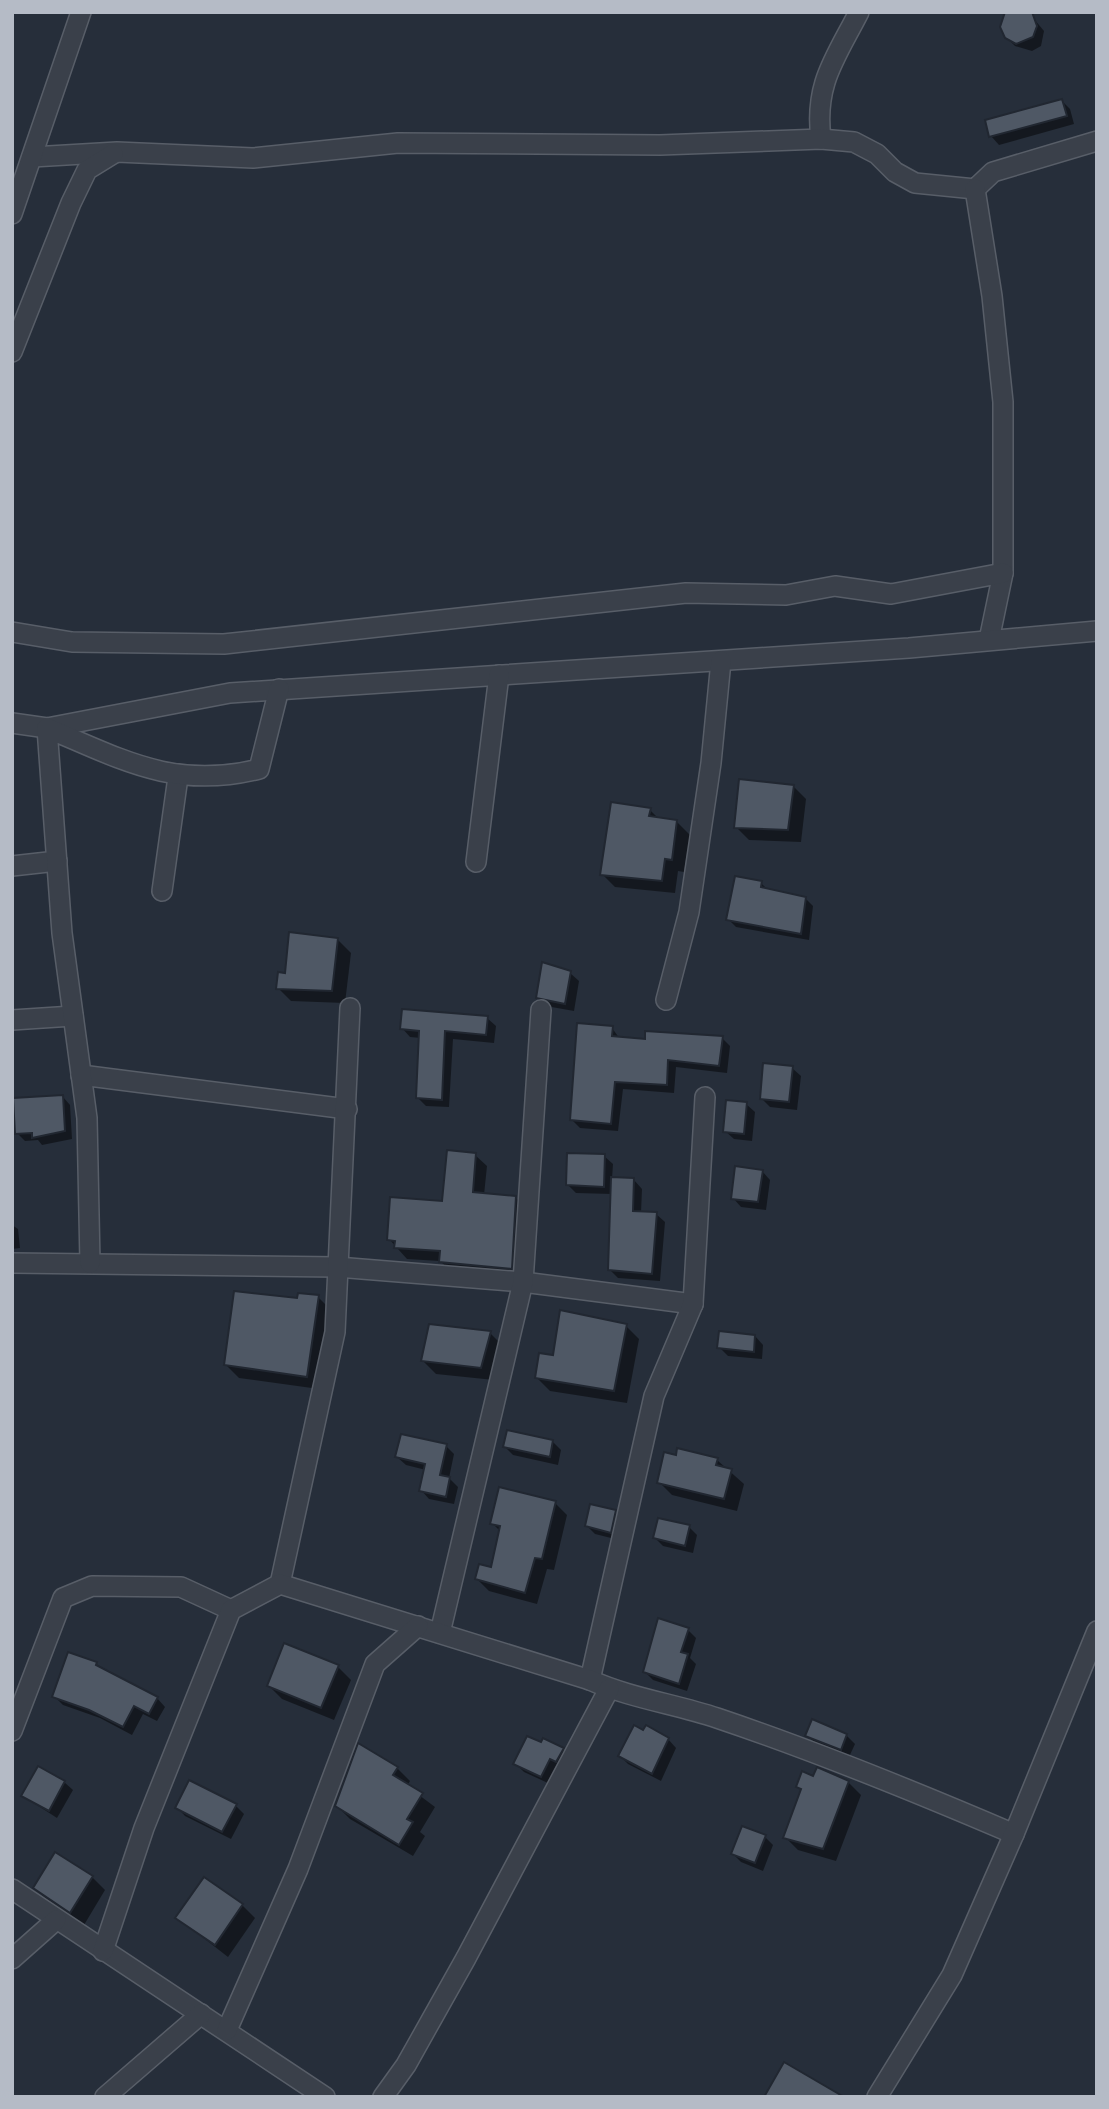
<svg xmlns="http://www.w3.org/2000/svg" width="1109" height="2109" viewBox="0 0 1109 2109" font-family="'DejaVu Sans',sans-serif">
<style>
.shadow{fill:#0007}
.building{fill:#4f5865;stroke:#212731;stroke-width:2}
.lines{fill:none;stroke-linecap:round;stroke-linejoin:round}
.minor-casing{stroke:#585e68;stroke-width:22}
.minor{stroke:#3a404a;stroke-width:19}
</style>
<rect width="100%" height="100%" fill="#262e3a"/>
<!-- shadow -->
<g class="shadow">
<path d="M1029,13l15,18 -3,15 -9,5 -17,-5 -9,-9z"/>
<path d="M1062,101l8,8 4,15 -75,21 -8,-9z"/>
<path d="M793,786l13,13 -5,43 -52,-2 -13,-13z"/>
<path d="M650,810l10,10 17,2 13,13 -6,37 -6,-1 -3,22 -60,-6 -13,-13z"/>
<path d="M761,883l8,8 36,7 8,8 -4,34 -73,-13 -8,-8z"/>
<path d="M338,940l13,13 -6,50 -54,-2 -13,-13z"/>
<path d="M570,973l9,8 -5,30 -28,-5 -9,-8z"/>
<path d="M487,1018l9,8 -2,17 -41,-4 -4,68 -23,-1 -9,-9 4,-59 -11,-1 -8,-9z"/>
<path d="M612,1028l8,11 102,-1 8,8 -3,27 -51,-6 -2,26 -51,-4 -5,42 -38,-3 -8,-8z"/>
<path d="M792,1068l9,8 -4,34 -27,-3 -9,-9z"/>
<path d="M63,1097l7,8 2,34 -30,6 -4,-5 -13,1 -8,-8z"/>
<path d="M746,1104l9,8 -3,29 -18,-2 -9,-8z"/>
<path d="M475,1155l12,11 -3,29 32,3 11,11 -5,70 -70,-7 -12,-11 -33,-2 -18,-20 55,-36z"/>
<path d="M604,1156l9,8 -1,15 22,1 8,9 -1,24 15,1 9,8 -5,59 -42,-3 -8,-8 2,-76 -36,-1 -9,-9z"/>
<path d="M762,1171l8,9 -4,30 -25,-3 -8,-9z"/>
<path d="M12,1225l6,4 2,19 -8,1z"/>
<path d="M318,1297l13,13 -12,79 -80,-11 -13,-13 73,-65z"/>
<path d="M626,1326l13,13 -12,64 -77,-12 -13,-13z"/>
<path d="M490,1333l13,13 -9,34 -58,-6 -13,-13z"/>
<path d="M755,1336l8,9 -1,14 -34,-3 -9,-9z"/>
<path d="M552,1441l9,9 -3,15 -45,-10 -8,-8z"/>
<path d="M446,1446l8,8 -5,24 9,9 -4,17 -25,-5 -8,-9 5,-20 -20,-5 -9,-8z"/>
<path d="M717,1460l27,24 -7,27 -65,-16 -13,-13z"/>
<path d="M555,1503l12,12 -13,55 -7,-1 -10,35 -48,-13 -12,-12 15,-10 9,-37 -9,-9z"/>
<path d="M615,1512l8,8 -4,20 -24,-6 -8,-8z"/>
<path d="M689,1527l8,8 -4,18 -30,-7 -8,-8z"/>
<path d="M688,1630l8,8 -6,20 6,6 -9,27 -34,-11 -8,-8z"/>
<path d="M96,1664l61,34 8,9 -8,14 -14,-7 -11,21 -32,-17 -37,-13 -9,-9z"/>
<path d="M338,1667l13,13 -17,40 -52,-21 -13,-13z"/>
<path d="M807,1735h39l9,9 -6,13 -33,-13z"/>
<path d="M668,1739l8,9 -15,33 -33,-17 -8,-8z"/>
<path d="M563,1750l8,8 -21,26 -26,-12 -9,-9z"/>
<path d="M397,1768l13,13 -3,5 28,21 -15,25 5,4 -12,20 -63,-37 -13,-13z"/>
<path d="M814,1778l34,4 13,13 -25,66 -38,-11 -13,-13 18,-46 -5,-4z"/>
<path d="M64,1782l9,8 -16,28 -34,-22z"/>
<path d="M236,1806l8,8 -13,25 -46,-23 -8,-9z"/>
<path d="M765,1837l8,8 -10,26 -22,-9 -8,-8z"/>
<path d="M92,1877l13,13 -21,35 -36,-24 -13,-13z"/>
<path d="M242,1905l13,13 -27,39 -50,-39z"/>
</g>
<!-- building -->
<g class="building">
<path d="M1005,12h27l5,14 -4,11 -17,7 -11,-6 -5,-11z"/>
<path d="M1062,99l5,17 -78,21 -4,-17z"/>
<path d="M739,779l55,6 -6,45 -54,-2z"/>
<path d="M611,802l40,6 -2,8 28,4 -5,40 -7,-1 -3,22 -62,-6z"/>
<path d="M735,876l27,5 -1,6 45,10 -5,37 -75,-14z"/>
<path d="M289,932l49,6 -6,53 -56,-2 2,-17 7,1z"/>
<path d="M542,962l29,9 -6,33 -29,-6z"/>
<path d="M402,1009l86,7 -2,19 -41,-4 -3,69 -26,-2 3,-67 -19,-2z"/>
<path d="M577,1023l36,3 -1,10 33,3v-8l78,5 -4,30 -51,-6 -1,25 -52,-3 -4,42 -41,-4z"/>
<path d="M763,1063l30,3 -4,36 -29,-3z"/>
<path d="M63,1095l2,36 -33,7v-5l-17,1 -2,-36z"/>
<path d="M726,1100l21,2 -3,32 -21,-2z"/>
<path d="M447,1150l29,3 -3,39 43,4 -4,73 -73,-7 1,-11 -46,-3 1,-7 -8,-1 3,-43 52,4z"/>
<path d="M567,1153l38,1 -1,33 -38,-2z"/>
<path d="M735,1166l28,4 -5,32 -27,-3z"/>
<path d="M611,1177l23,1 -1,33 24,1 -5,62 -44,-4z"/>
<path d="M234,1291l63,7 1,-5 21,2 -12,82 -83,-12z"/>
<path d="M560,1310l67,14 -13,67 -79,-13 4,-25 14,2z"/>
<path d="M429,1324l62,7 -10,37 -60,-7z"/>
<path d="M719,1331l36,4 -1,17 -37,-4z"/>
<path d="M507,1430l46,10 -3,17 -47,-10z"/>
<path d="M401,1434l46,10 -7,31 10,2 -4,20 -27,-6 6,-27 -30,-7z"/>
<path d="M677,1448l41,10 -2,7 16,4 -8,30 -67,-16 7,-31 12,3z"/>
<path d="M499,1487l57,14 -14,58 -7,-1 -10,35 -50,-14 4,-15 12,3 9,-41 -10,-2z"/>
<path d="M590,1504l26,6 -5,23 -26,-7z"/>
<path d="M658,1518l32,7 -5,21 -32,-8z"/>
<path d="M658,1618l31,10 -8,24 7,2 -9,30 -36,-12z"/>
<path d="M284,1643l55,22 -18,43 -54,-22z"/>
<path d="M68,1652l29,10 -1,3 62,32 -9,17 -15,-8 -11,21 -34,-17 -37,-13z"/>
<path d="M812,1719l35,15 -6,16 -36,-14z"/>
<path d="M634,1725l9,5 3,-5 23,13 -17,36 -34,-18z"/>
<path d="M527,1736l14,6 2,-4 21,10 -8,14 -6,-3 -9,18 -28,-13z"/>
<path d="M358,1743l40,24 -5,8 30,18 -16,26 6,3 -14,23 -64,-39z"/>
<path d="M38,1766l27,15 -16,30 -28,-15z"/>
<path d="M817,1767l32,14 -26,68 -40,-11 18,-49 -5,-2 6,-16 11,5z"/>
<path d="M189,1780l48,24 -15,28 -47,-24z"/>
<path d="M742,1826l24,9 -11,28 -24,-9z"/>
<path d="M55,1852l38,24 -23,37 -37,-25z"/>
<path d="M204,1877l39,27 -28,41 -40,-27z"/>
<path d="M784,2062l60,35h-80z"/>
</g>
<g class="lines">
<defs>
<g id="minor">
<path d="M821,139c-7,-55 14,-80 38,-127"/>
<path d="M32,157l85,-5 136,6 145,-15 262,2 161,-6 33,3 23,12 18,18 20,11 60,6 18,-17 104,-31"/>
<path d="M975,189l17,107 11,106v171l-14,67"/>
<path d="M12,214l69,-202"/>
<path d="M12,352l59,-149 16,-33 26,-16"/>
<path d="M12,632l60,10 152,2 462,-51 100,2 49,-9 56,8 112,-21"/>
<path d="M12,723l35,5 183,-35 679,-45 188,-17"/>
<path d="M476,862l23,-187"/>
<path d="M12,866l45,-5"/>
<path d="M162,891l16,-114"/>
<path d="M666,1000l23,-88 22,-149 10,-102"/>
<path d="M12,1020l61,-4"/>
<path d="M81,1075l266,34"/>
<path d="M12,1263l325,4 186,15 170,22"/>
<path d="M90,1263l-3,-145 -25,-185 -15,-205c76,32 128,62 212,41l20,-80"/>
<path d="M280,1584l55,-252 15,-324"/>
<path d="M440,1633l83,-351 18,-272"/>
<path d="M590,1680l64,-284 39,-92 12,-207"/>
<path d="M12,1731l51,-133 29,-12 89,1 50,23"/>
<path d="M12,1889l313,208"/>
<path d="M103,1951l41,-123 87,-218 49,-26 310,96c40,18 85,24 127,38 101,34 199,74 297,116"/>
<path d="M12,1959l44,-39"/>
<path d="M227,2030l71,-161 77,-205 43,-38"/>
<path d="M105,2097l96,-83"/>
<path d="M383,2097l23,-32 60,-107 143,-269"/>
<path d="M877,2097l75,-122 62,-141 83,-203"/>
</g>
</defs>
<!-- minor casing -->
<use href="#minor" class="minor-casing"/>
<!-- minor -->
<use href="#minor" class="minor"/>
</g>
<!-- border -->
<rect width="1109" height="2109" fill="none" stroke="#b5bbc6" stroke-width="28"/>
</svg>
